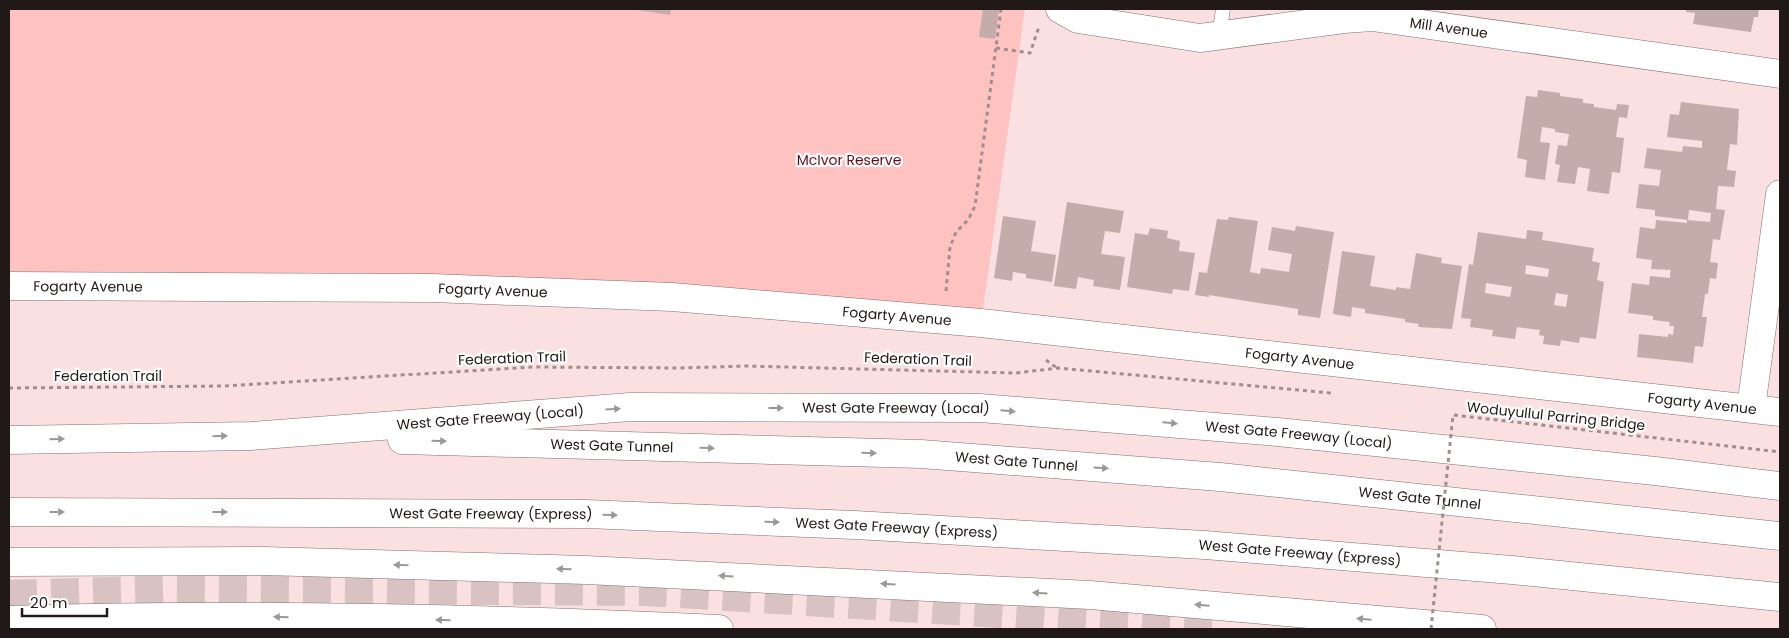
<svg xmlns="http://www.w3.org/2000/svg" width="1789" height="638" viewBox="0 0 1789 638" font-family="Poppins,sans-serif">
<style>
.green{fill:#fec2c0}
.building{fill:#c4acab;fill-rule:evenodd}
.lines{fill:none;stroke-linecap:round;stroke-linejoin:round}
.motorway-tunnel{stroke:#d9c2c2;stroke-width:28;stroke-dasharray:28 14;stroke-linecap:butt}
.service-casing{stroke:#856f6e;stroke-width:15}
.minor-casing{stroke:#856f6e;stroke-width:29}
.motorway-casing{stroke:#856f6e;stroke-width:29}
.path{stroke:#a18f8e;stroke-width:3;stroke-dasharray:4 4;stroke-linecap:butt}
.service{stroke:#fff;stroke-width:14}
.minor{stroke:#fff;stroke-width:28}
.motorway{stroke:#fff;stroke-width:28}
.path-bridge{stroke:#a18f8e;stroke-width:3;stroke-dasharray:4 4;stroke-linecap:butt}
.oneway{fill:#9b9897}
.labels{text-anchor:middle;stroke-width:4.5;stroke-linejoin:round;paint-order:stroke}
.street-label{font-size:14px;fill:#211918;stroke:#fff}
.park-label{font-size:14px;fill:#690919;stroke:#fff}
</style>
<rect width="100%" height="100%" fill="#fae0e0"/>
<!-- green -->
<path class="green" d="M9,9h1016l-44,314 -972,-42z"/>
<!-- building -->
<g class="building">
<path d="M631,9h40l-1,6z"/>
<path d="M983,9h16l-4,30 -16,-2z"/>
<path d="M1687,9h72l-1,8h-4l-3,15 -58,-8 2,-11 -9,-1z"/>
<path d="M1538,90l22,3v3l23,3v4l11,1v3l22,3 1,-6 12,1 -2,13 -8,-1 -3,20 8,1 -4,35 -8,-1 -3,22 -22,-3 3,-22 -12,-2 -3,17 -18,-2 3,-17 -5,-1 3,-19 9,1 2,-12 -14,-2v-3l-13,-2 -2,15 10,1 -5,37 -20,-3 2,-17 -10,-2 9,-62 11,1z"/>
<path d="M1681,102l58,7 -2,36 -7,-1 -3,26 9,1 -2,16 -16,-1 -2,23 9,1 -5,30 -7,-1 -3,23 8,1 -2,16 -6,-1 -2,16h-3l-3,23h5l-4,30 -8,-1 -2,17 -56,-6 2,-23 29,3v-3l5,1 1,-9h-5l1,-4 -17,-2v-4l-25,-3 4,-30 17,2 1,-9 20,2v-5l1,-3 -20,-1 1,-9 -16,-2 4,-31 15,2 1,-9 31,3v-3l23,2 1,-9 -22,-3 -1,10 -33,-4v-6l-19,-2 3,-24 20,2 2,-16 -17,-2 3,-20 35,4 1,-6 19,2v-7l-35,-4 3,-23 9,1z"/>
<path d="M1067,202l57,9 -4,22 -15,-2 -4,23 24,3 -5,33 -27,-4 1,-6 -16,-3 -2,12 -22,-3z"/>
<path d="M1003,216l33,5 -5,30 25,4 -4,27 -26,-4v-4l-13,-2 -1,9 -18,-3z"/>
<path d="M1229,217l29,4 -8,51 10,2 1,-6 28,4 3,-18 -24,-4 4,-23 23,4 1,-5 38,6 -14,86 -22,-3v-6l-89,-14v2l-14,-2 4,-23 8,1 10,-54 11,1z"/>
<path d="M1150,228l18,3 -1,7 13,3 -1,10 16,2 -6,38 -16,-2 -1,5 -45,-7 8,-54 13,2z"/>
<path d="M1527,230l16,2 -1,8 52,8 -2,13 8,2 -3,17 7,2 -8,57 -16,-2 -1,6 -18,-3 -1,6 -17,-2 1,-8 -5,-1 1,-5 -23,-3 -2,12 -23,-3 1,-6 -23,-3 1,-8 -10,-1 8,-54 4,1 5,-33 48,7zM1526,265l23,4 -1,8 -23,-3zM1486,283l26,4 -2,10 -25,-4zM1556,293l12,2 -2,12 -12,-2z"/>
<path d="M1342,251l33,5 -5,30 26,4v-3l14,2 6,-36 26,5 -1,5 21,3 -10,63 -34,-2 1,-3 -14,-2v-3l-40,-6v-4l-13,-2 -1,10 -18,-3z"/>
</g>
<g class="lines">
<!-- motorway-tunnel -->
<path class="motorway-tunnel" d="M9,594l165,-5 473,3 529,33 47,4"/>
<defs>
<path id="service" d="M1219,36l4,-27"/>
<g id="minor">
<path id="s1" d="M1060,9l18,10 122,19 144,-19 28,-2 408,57"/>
<path id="s2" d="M9,286l423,2 240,9 309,26 799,89"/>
<path d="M1751,408l29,-214"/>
</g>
<g id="motorway">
<path id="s3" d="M9,440l242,-4 379,-29 350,1 298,24 377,39 125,15"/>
<path id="s4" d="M402,440l519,14 299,23 560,59"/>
<path id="s5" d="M9,512l577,2 269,11 350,20 307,25 268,27"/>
<path d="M9,562l255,-1 322,9 504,25 392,34"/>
<path d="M9,620c236,-7 474,-2 710,9"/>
</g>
</defs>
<!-- service casing -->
<use href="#service" class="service-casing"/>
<!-- minor casing -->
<use href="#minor" class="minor-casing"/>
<!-- motorway casing -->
<use href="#motorway" class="motorway-casing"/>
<!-- path -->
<g class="path">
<path d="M996,48l34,5 9,-26"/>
<path d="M946,291l4,-44 6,-15 12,-12 7,-14 26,-197"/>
<path d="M1046,360l11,8"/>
<path d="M9,388l214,-2 310,-19 147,1 65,-2 271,7 42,-5 273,25"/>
</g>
<!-- service -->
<use href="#service" class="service"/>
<!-- minor -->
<use href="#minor" class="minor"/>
<!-- motorway -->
<use href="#motorway" class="motorway"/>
<!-- path-bridge -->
<path class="path-bridge" d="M1431,629l22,-214 327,37"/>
</g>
<!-- one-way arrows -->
<defs><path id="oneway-solid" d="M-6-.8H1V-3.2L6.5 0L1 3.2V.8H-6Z" transform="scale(1.25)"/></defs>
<g class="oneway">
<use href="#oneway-solid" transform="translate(776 408)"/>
<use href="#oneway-solid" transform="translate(613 409) rotate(-4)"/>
<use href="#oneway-solid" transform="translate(1008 411) rotate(5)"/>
<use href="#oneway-solid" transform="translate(1170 423) rotate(5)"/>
<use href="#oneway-solid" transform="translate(220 436) rotate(-1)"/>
<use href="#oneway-solid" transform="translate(57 439) rotate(-1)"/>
<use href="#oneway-solid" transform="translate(439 441) rotate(2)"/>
<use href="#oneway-solid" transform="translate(707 448) rotate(2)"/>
<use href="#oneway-solid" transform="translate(869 453) rotate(2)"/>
<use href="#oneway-solid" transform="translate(1101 468) rotate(4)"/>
<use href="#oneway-solid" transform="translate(57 512)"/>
<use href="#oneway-solid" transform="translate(220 512)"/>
<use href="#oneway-solid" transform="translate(610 515) rotate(2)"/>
<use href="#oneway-solid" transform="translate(772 522) rotate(2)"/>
<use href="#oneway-solid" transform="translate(401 565) rotate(-178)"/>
<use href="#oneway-solid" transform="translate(564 569) rotate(-178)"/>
<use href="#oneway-solid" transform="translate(726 576) rotate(-177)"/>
<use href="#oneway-solid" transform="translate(888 584) rotate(-177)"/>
<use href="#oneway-solid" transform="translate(1040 593) rotate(-177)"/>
<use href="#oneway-solid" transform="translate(1202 605) rotate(-175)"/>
<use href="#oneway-solid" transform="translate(281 617) rotate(-179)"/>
<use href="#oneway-solid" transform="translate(1364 619) rotate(-175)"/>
<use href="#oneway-solid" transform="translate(443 620) rotate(-179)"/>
</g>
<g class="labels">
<!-- street labels -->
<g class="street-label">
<text dy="5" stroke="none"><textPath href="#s1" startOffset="395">Mill Avenue</textPath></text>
<text dy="5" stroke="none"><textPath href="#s2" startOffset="79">Fogarty Avenue</textPath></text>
<text dy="5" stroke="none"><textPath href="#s2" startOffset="484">Fogarty Avenue</textPath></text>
<text dy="5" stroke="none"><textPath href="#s2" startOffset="889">Fogarty Avenue</textPath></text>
<text transform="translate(512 358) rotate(-2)" y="5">Federation Trail</text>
<text dy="5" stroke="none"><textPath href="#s2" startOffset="1294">Fogarty Avenue</textPath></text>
<text transform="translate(918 359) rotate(2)" y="5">Federation Trail</text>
<text x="108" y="381">Federation Trail</text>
<text dy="5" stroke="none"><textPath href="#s2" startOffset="1699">Fogarty Avenue</textPath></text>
<text dy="5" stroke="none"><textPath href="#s3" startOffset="888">West Gate Freeway (Local)</textPath></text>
<text transform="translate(1556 416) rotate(6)" y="5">Woduyullul Parring Bridge</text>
<text dy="5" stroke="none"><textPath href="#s3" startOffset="482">West Gate Freeway (Local)</textPath></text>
<text dy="5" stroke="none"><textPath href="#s3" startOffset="1292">West Gate Freeway (Local)</textPath></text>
<text dy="5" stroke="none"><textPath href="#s4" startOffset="210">West Gate Tunnel</textPath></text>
<text dy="5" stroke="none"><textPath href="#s4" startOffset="615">West Gate Tunnel</textPath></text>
<text dy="5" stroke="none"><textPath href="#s4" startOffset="1020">West Gate Tunnel</textPath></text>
<text dy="5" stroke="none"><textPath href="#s5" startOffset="482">West Gate Freeway (Express)</textPath></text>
<text dy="5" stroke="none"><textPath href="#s5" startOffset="888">West Gate Freeway (Express)</textPath></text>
<text dy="5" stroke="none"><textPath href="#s5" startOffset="1292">West Gate Freeway (Express)</textPath></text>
</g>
<!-- park labels -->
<g class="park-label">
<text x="849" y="165">McIvor Reserve</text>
</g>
</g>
<!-- border -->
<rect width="1789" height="638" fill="none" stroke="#211918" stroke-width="20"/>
<!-- scale -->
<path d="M22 608v8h85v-8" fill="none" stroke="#211918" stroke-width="2.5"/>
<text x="30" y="608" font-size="15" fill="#211918" stroke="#ffffff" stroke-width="4" paint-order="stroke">20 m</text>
</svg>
